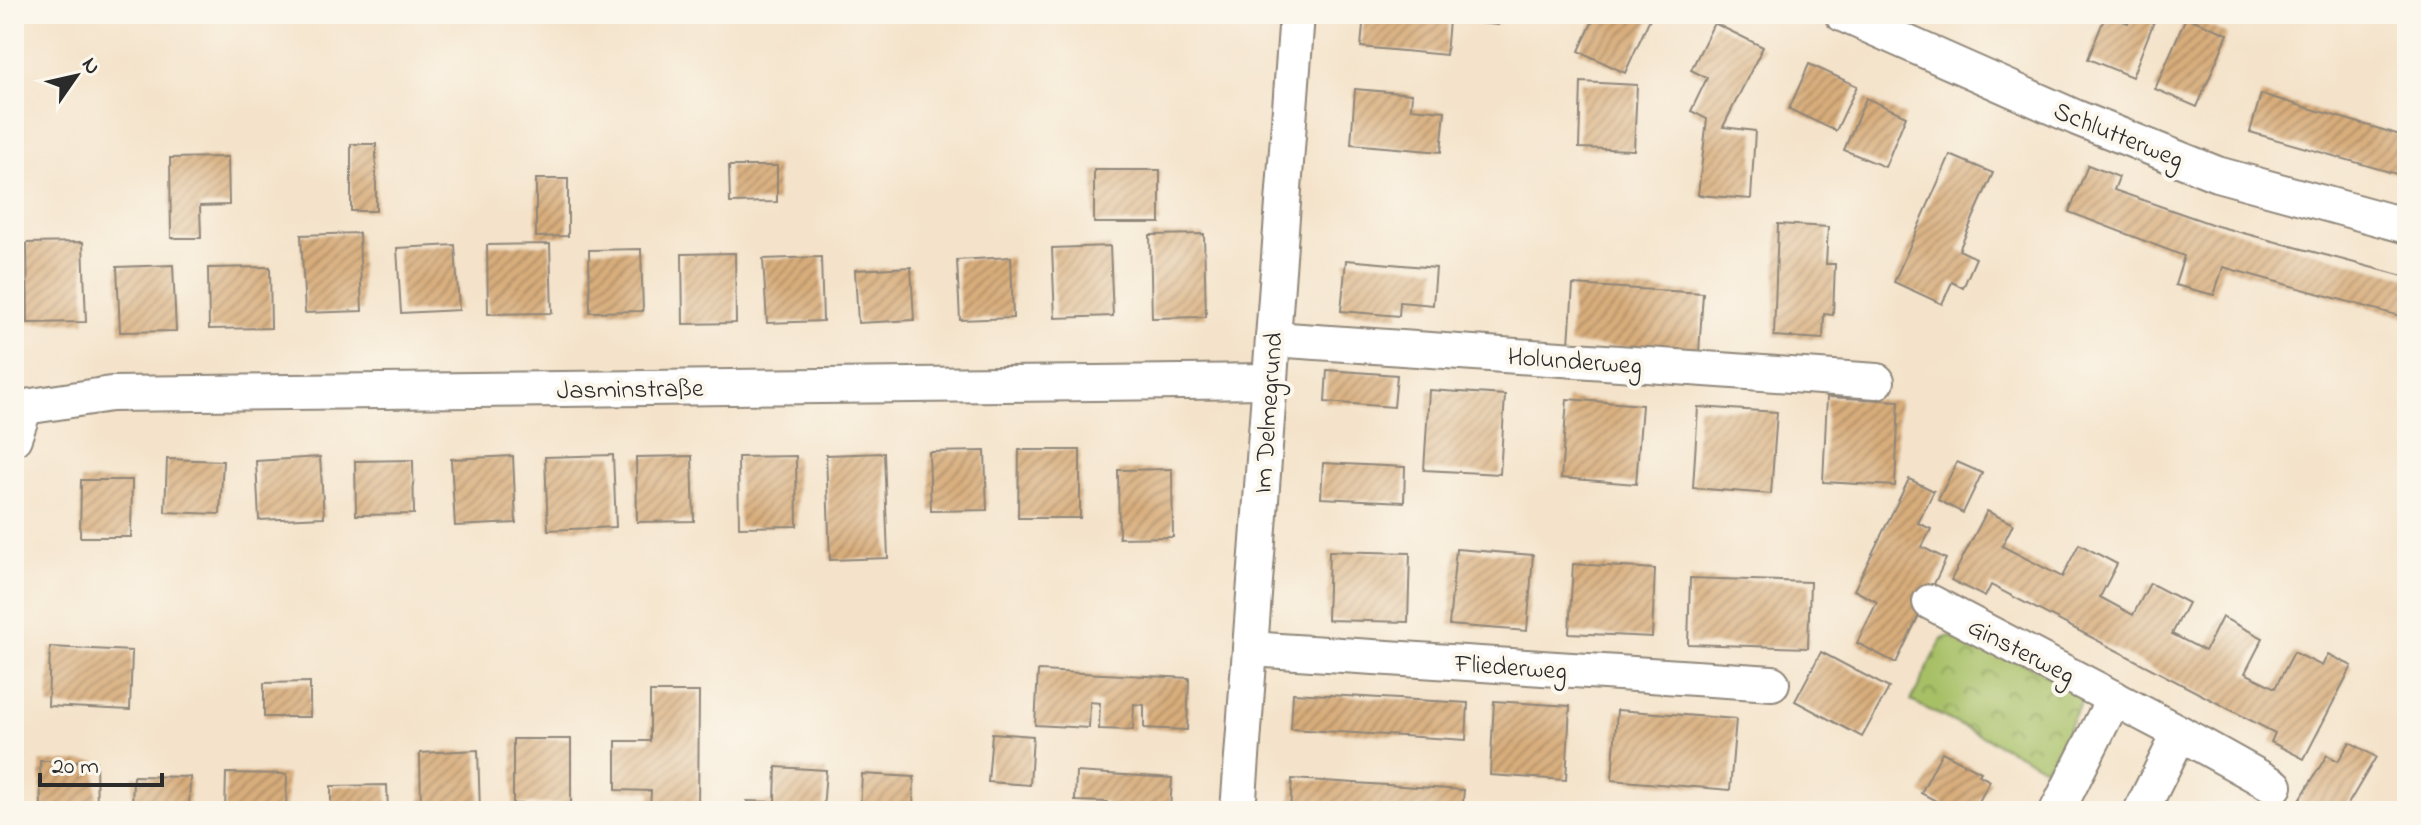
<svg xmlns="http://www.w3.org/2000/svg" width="2421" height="825" viewBox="0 0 2421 825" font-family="'Indie Flower',sans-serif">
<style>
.park{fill:url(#park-crowns);stroke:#697648;stroke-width:2}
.building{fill:url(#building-hatch)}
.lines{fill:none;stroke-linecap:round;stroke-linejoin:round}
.street-casing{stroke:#90877a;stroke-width:38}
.street{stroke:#fff;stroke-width:34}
.labels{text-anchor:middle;stroke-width:8;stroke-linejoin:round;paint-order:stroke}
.street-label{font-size:26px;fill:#2b2b2b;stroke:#fbf7ec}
</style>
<defs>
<pattern id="park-crowns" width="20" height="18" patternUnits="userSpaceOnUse" patternTransform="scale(2)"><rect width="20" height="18" fill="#a7c066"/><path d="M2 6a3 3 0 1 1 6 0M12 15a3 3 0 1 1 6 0" fill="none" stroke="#889c54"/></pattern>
<pattern id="building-hatch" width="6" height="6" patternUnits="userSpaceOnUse" patternTransform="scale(2)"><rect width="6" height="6" fill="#d8ad7c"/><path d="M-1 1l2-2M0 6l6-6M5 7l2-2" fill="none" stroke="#af8d66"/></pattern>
</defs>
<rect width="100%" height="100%" fill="#fbf7ec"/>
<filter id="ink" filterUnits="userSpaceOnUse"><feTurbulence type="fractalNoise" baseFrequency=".0125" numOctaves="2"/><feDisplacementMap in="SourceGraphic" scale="16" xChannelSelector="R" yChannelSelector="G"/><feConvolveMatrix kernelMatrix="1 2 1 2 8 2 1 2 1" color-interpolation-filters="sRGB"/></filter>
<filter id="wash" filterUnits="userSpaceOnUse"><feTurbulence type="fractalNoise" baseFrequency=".006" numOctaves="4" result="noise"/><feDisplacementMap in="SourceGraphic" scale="32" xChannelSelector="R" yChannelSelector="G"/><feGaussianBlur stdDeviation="1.8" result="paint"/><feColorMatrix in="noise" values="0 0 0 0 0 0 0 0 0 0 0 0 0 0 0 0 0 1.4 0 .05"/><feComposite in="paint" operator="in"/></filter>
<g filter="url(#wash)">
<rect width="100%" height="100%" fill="#f4e3ca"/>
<!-- park -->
<path class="park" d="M1961,632l124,62 -37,75 -137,-68 31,-62z"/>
<g id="blocks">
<!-- building -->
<g class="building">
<path d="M1364,14h135l-1,11 -49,-5 -3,35 -85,-8z"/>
<path d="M1596,14h56l-27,59 -46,-22z"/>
<path d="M2106,14l22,9 3,-9h26l-25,63 -44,-18z"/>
<path d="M2186,17l42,17 -31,73 -42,-18z"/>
<path d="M1714,23l49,24 -40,80 32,4 -4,68 -53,-4 9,-76 -16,-8 16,-33 -16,-8z"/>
<path d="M1809,64l48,22 -21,45 -47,-22z"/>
<path d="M1581,82l56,3 -3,65 -55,-2z"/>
<path d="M1355,89l57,5 -1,14 34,3 -4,41 -90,-8z"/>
<path d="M2261,94l146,43v40l-157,-45z"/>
<path d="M1866,98l40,18 -21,51 -41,-17z"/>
<rect x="351" y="144" width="25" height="67"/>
<path d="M1950,155l43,18 -34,77 17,8 -13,30 -11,-6 -10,22 -48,-22z"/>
<path d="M228,157l1,48 -29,1 1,32h-30l-1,-80z"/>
<path d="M2088,165l31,12 -5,13 103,36 190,51v41l-184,-51 -9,28 -39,-10 9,-29 -115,-44z"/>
<path d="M729,166h48v36l-47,1z"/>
<rect x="1094" y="170" width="66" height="53"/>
<path d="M536,179h32v57l-32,1z"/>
<path d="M1778,224l50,3 -2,37h9l-2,51 -9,-1 -1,25 -49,-3z"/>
<path d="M359,233l3,78 -57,2 -4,-78z"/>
<path d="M1204,234l2,83 -54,1 -2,-83z"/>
<path d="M83,242l3,80 -58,1 -1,-80z"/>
<path d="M550,244l2,69 -64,1 -1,-69z"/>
<path d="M455,245l4,65 -58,3 -4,-65z"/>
<path d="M1110,246l3,70 -58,2 -3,-70z"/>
<path d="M641,249l2,62 -53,1 -1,-62z"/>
<path d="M735,253l1,70 -53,1 -1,-70z"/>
<path d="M821,257l2,64 -56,2 -4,-64z"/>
<path d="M1011,257l2,61 -53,2 -3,-60z"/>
<path d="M1346,260l90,8 -3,37 -33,-3 -1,14 -58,-5z"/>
<path d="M173,265l3,66 -56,1 -3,-65z"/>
<path d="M270,267l1,61 -62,1 -1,-61z"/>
<path d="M911,267l3,53 -56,3 -3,-53z"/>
<path d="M1573,285l130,8 -4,59 -130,-8z"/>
<path d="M1327,370l70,5 -3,32 -69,-5z"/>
<path d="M1429,390l76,5 -5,79 -76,-4z"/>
<path d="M1827,397l72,4 -4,85 -72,-4z"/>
<path d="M1567,399l75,6 -6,79 -75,-6z"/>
<path d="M1698,407l79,5 -6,82 -78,-6z"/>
<path d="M1019,450h61v68h-62z"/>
<path d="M985,451l2,59 -56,1 -2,-59z"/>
<path d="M884,453l4,105 -58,2 -4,-105z"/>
<path d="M613,455l3,72 -68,3 -3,-73z"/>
<path d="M513,456l3,67 -61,3 -4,-67z"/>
<path d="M692,456l2,65 -57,1 -1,-65z"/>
<path d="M796,456l1,70 -58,1 -1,-70z"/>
<path d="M320,457l4,60 -65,3 -3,-59z"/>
<path d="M167,459l56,2 -3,53 -55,-2z"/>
<path d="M413,460l1,54 -58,1 -1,-54z"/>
<path d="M1957,462l25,11 -19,40 -25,-13z"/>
<path d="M1323,463l82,4 -1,35 -83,-4z"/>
<path d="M1172,469l1,68 -54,1 -1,-68z"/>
<path d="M1909,479l25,12 -16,32 13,6 -9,18 24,12 -50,104 -39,-20 20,-41 -23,-12z"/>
<path d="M81,480h51l-1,57h-51z"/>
<path d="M1987,511l26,13 -11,22 60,31 17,-33 38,20 -17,33 33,18 17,-32 38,20 -16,31 33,17 17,-34 41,21 -18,35 30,15 19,-36 28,14 6,-12 24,12 -48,93 -33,-17 4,-9 -284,-148 -6,12 -34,-17z"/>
<path d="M1456,549l77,6 -6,76 -78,-6z"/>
<path d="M1329,551l81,2 -2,69 -81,-2z"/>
<path d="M1573,564l82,5 -3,68 -83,-4z"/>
<path d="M1690,578l120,4 -2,66 -120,-4z"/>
<path d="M50,647l82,4 -2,59 -82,-4z"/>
<path d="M1821,652l68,36 -27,49 -67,-36z"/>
<path d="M1038,671l151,7 -2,52 -43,-2v-23l-10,-1 -1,26 -34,-1 1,-26 -10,-1 -1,26 -54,-3z"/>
<path d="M310,682v35h-46v-34z"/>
<path d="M650,692h49l-1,117 -48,-1 1,-17 -35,-1v-49h34z"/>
<path d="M1293,693l175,10 -2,37 -175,-11z"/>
<path d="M1494,701l76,5 -4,74 -76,-5z"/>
<path d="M1617,710l119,9 -6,71 -118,-10z"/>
<path d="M992,733l41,3 -3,49 -42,-3z"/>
<rect x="513" y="739" width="58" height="65"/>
<path d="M2350,742l26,15 -32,54h-51l34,-56 11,6z"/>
<path d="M478,750l2,61h-59l-1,-58z"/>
<path d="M1942,752l39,20 -2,3 11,6 -16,30h-19l-34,-18z"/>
<path d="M40,761h56l1,50h-56z"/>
<path d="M776,767l50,3 -3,41h-76v-10l28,1z"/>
<path d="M1076,772l96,6 -2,33h-63v-9l-32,-1z"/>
<path d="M226,773l61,1 -1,37h-61z"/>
<path d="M862,774l52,3 -1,34h-53z"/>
<path d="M133,776l57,1 -1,34h-57z"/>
<path d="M1292,779l172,11 -2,21h-172z"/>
<path d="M387,785l1,26h-57v-25z"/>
</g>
</g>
</g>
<g filter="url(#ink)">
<use href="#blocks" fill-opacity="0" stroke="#90877a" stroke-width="2"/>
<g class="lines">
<defs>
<g id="street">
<path d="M1842,14l235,104 140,56 190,52"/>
<path d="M1273,339l604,42"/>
<path d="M14,438l11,-31 86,-13 1158,-13"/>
<path d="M1930,602l250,131 95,53"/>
<path d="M1250,649l522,34"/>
<path d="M1238,811l59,-797"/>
<path d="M2057,811l57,-113"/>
<path d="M2141,811l39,-78"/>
</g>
</defs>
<!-- street casing -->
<use href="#street" class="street-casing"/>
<!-- street -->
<use href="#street" class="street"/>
</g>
</g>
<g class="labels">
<!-- street labels -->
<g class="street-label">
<text transform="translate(2119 134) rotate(22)" y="9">Schlutterweg</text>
<text transform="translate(1575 360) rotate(4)" y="9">Holunderweg</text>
<text transform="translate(630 388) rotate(-1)" y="9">Jasminstraße</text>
<text transform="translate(1267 413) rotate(-86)" y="9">Im Delmegrund</text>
<text transform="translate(2022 650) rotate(27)" y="9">Ginsterweg</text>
<text transform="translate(1511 666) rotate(4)" y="9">Fliederweg</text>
</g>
</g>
<!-- margin -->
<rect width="2421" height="825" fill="none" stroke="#fbf7ec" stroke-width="48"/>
<!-- north arrow -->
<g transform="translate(76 76) rotate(56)" stroke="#fbf7ec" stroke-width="6" paint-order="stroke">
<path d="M0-6L14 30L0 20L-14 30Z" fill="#2b2b2b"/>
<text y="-12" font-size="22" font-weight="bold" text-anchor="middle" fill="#2b2b2b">N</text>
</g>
<!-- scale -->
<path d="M40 773v12h122v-12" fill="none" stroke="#2b2b2b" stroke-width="4"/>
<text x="52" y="773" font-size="24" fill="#2b2b2b" stroke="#fbf7ec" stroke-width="6" paint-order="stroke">20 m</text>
</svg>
